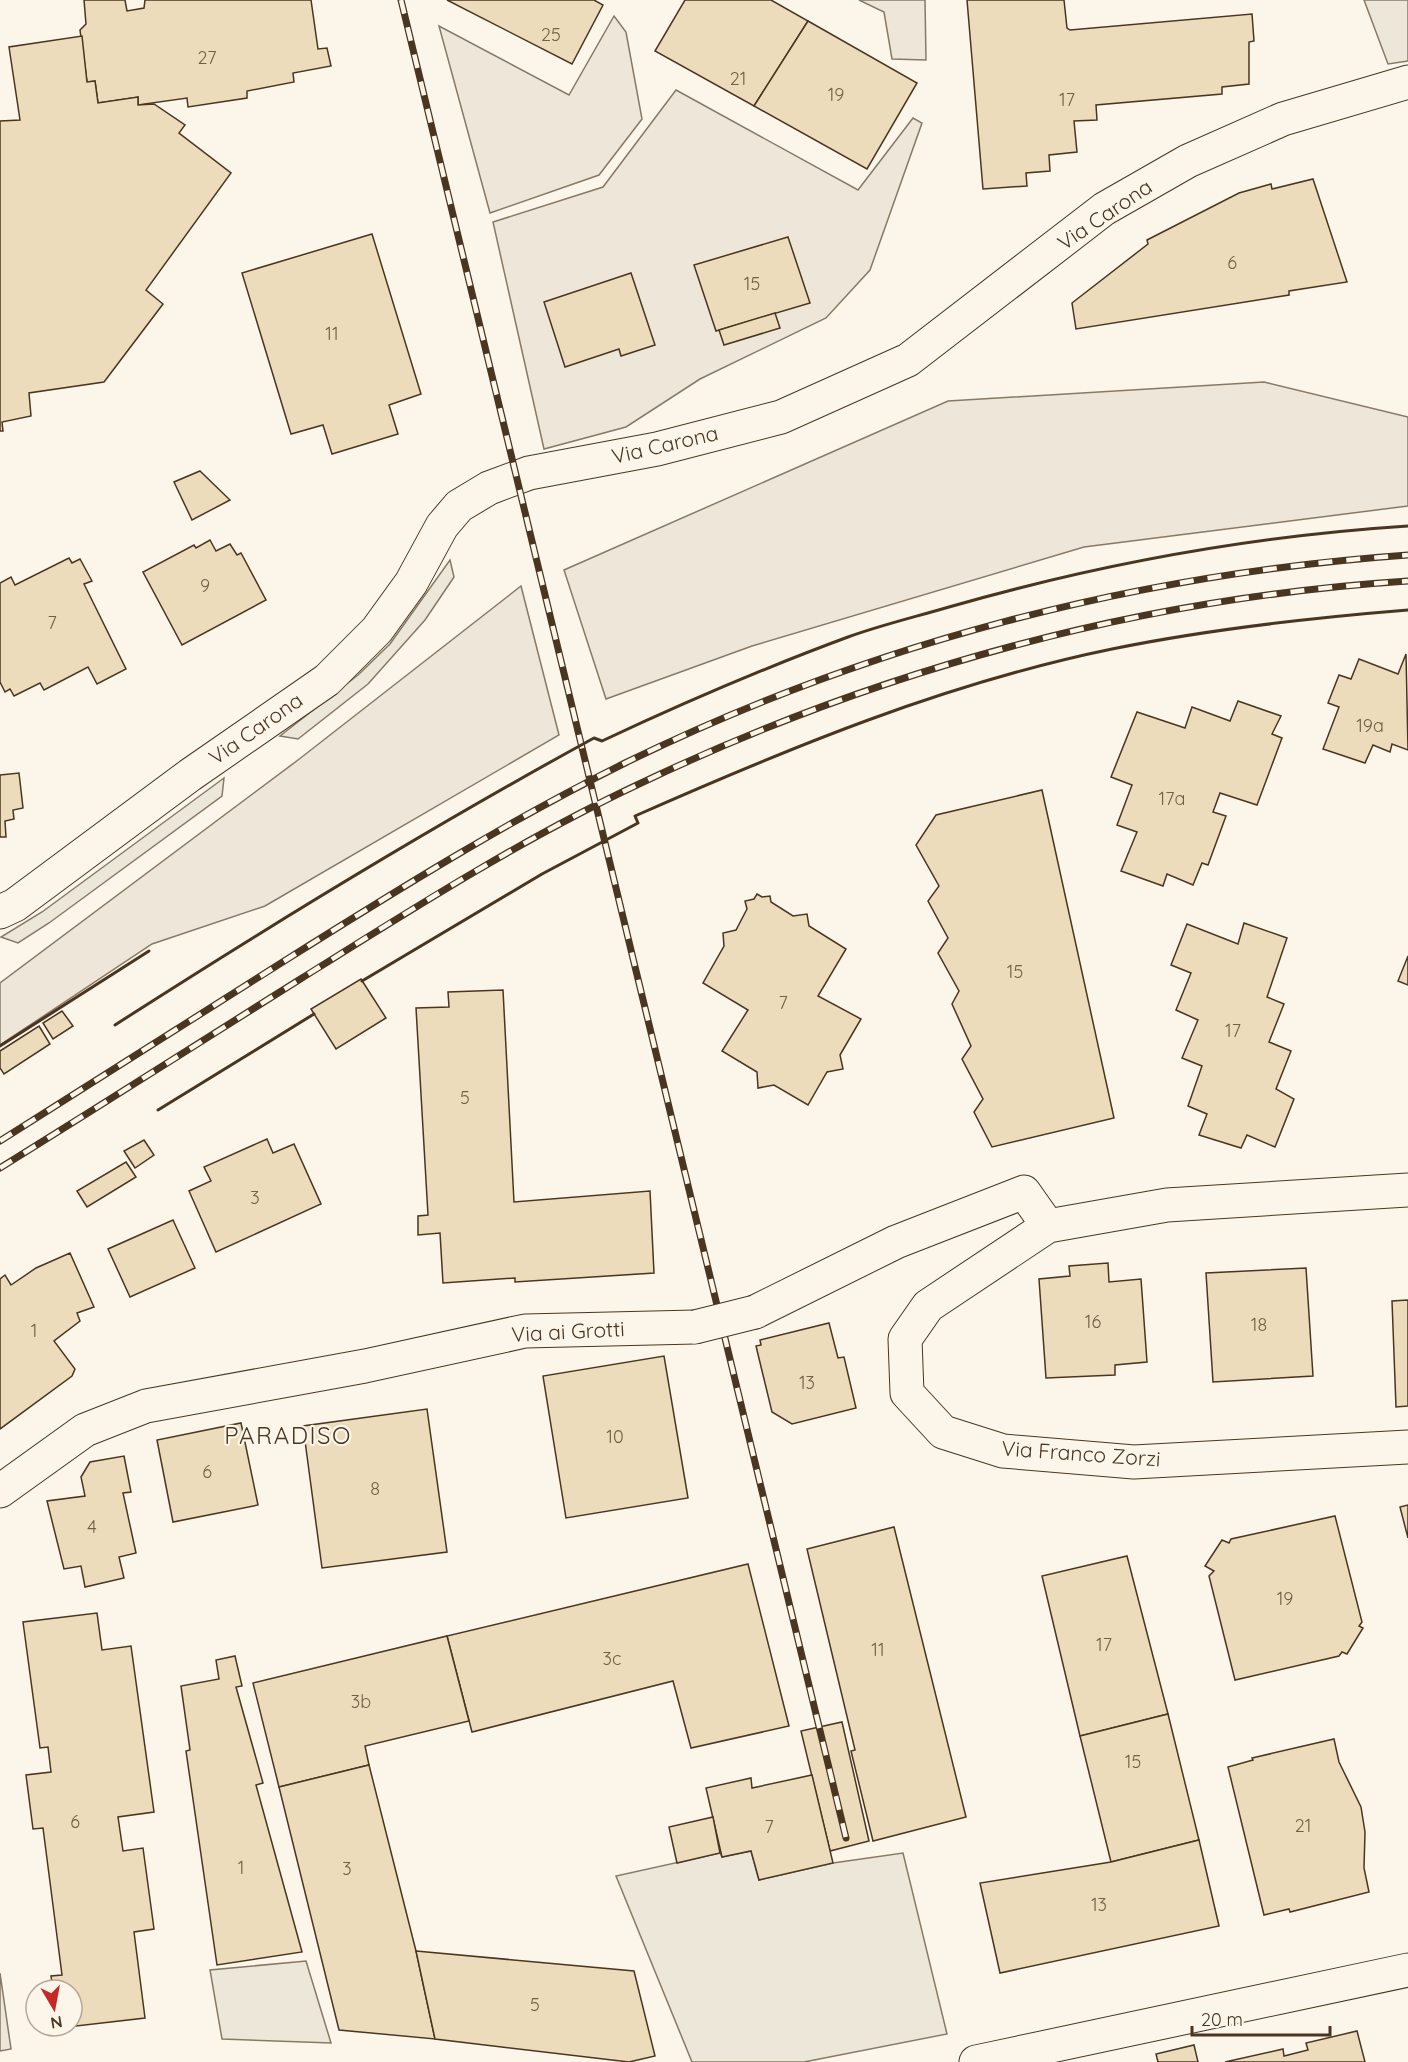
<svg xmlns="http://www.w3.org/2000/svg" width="1408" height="2062" viewBox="0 0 1408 2062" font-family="Quicksand,sans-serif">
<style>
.green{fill:#ede6d9;stroke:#887966;stroke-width:1.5}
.parking{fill:#ede7d9;stroke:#887966;stroke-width:1.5}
.building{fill:#ecdcbc;stroke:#4a3520;stroke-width:1.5}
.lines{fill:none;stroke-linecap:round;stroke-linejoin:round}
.street-casing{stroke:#4a3520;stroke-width:35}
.secondary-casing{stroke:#4a3520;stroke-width:35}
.street{stroke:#fbf6e9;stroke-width:33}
.secondary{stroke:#fbf6e9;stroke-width:33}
.rail-casing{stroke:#4a3520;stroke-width:7}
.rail{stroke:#fbf6e9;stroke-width:4.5;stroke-dasharray:14;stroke-linecap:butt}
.street-bridge-casing{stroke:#4a3520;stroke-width:35;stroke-linecap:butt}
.street-bridge{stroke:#fbf6e9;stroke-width:33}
.wall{stroke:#4a3520;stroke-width:3}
.labels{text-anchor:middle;stroke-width:4.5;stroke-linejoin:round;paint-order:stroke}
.number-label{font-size:18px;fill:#725f47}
.street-label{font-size:21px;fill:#4a3520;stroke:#fbf6e9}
.quarter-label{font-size:24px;letter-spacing:1.5px;fill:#4a3520;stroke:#fbf6e9}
</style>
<rect width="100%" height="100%" fill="#fbf6e9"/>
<!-- green -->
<g class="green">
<path d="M859,0h66l1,60 -34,-1 -8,-47z"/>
<path d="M614,16l12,16 16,87 -43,56 -109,38 -51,-187 130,69z"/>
<path d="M676,90l182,100 55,-72 9,5 -52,147 -44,48 -126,61 -74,48 -82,22 -51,-227 110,-35z"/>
<path d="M1264,382l144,35v89l-324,41 -332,99 -146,53 -42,-129 384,-169z"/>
<path d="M521,586l38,149 -294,171 -113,38 -152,101v-62l298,-223z"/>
<path d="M0,1973l11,76 -11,2z"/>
</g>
<!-- parking -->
<g class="parking">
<path d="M1364,0h44v61l-20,3z"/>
<path d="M450,560l4,17 -29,43 -57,64 -70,55 -18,-3 78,-61 32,-31z"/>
<path d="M224,778l-2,18 -173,127 -31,20 -17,-6 41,-25z"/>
<path d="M751,1851l8,29 74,-17 70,-10 44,181 -143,28h-112l-76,-186 104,-23 2,4z"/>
<path d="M306,1961l25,82 -109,-4 -12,-69z"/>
</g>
<!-- building -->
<g class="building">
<path d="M84,0h41l2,11 17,-3 1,-8h166l7,49 9,-1 4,18 -38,7 1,9 -47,9v7l-59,9 -1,-9 -49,7v-8l-40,6 -3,-22 -8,1 -7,-52 6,-6z"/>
<path d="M447,0h147l9,5 -31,59z"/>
<path d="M685,0h86l37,21 -54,85 -99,-55z"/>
<path d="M967,0h97l3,28 3,2 182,-16 2,27 -5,1v42l-27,3v7l-126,11 1,15 -23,1 3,31 -28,3 1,16 -24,2 1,13 -44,3z"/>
<path d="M808,21l109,62 -50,86 -113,-63z"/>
<path d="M82,36l5,46 8,-1 3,22 40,-6v8l16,-1 31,21 -6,8 52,40 -85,117 17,14 -59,78 -75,11 2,23 -29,6 1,9h-3v-310l20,-1 -11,-73z"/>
<path d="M1313,179l34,103 -58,9v4l-213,34 -4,-26 76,-59 -1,-4 92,-47 32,-9 1,5z"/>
<path d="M372,234l49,160 -32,11 9,29 -66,20 -9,-29 -32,9 -49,-161z"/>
<path d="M788,237l22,66 -94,28 -22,-66z"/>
<path d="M631,273l24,72 -34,11 -2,-7 -54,18 -21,-65z"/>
<path d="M775,313l5,15 -56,17 -5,-15z"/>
<path d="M200,471l30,29 -38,20 -18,-38z"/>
<path d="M210,540l6,11 14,-7 7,11 4,-2 25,47 -84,45 -39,-73 51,-27 2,3z"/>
<path d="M69,558l3,5 8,-4 12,22 -8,3 42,85 -29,15 -9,-17 -44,23 -4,-7 -26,13 -4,-7 -5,3 -5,-10v-99l11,-6 4,8z"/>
<path d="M1406,654l2,96 -16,-6 -2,8 -17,-7 -8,18 -42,-14 16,-42 -11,-4 11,-28 12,4 8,-20 39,15z"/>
<path d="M1238,701l43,15 -9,18 10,4 -25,67 -37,-12 -7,19 13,4 -18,49 -6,-2 -9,22 -26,-11 -4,12 -42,-15 16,-39 -20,-7 15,-40 -21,-8 26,-65 48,16 7,-21 38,14z"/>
<path d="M19,773l4,35 -10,2 1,9 -9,2 1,16h-6v-62z"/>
<path d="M1042,790l72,328 -122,29 -18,-35 9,-13 -21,-40 9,-13 -19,-42 7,-13 -21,-38 10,-15 -20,-37 11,-15 -23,-41 20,-30z"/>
<path d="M757,894l5,3 8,-1 1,6 22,14 14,-2 2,12 37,23 -28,47 43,23 -21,36 3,14 -16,3 -19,33 -34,-20 -16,3 -1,-16 -35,-21 26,-41 -45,-27 21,-37 -1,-13 13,-3 11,-21 -2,-8 9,-2z"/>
<path d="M1244,923l43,15 -20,59 17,7 -15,38 22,9 -15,38 18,10 -19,48 -28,-12 -6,13 -42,-13 8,-21 -19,-8 14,-40 -20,-8 16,-38 -22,-10 15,-37 -20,-8 16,-41 51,20z"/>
<path d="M1408,956v29l-10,-4z"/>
<path d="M361,979l25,39 -50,31 -25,-40z"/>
<path d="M503,990l11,212 136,-11 4,82 -139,9v-4l-72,5 -3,-50 -22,2v-19l10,-1 -12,-207 33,-1 -1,-15z"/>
<path d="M62,1011l11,15 -20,13 -10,-16z"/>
<path d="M39,1026l11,18 -46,30 -4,-6v-17z"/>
<path d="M267,1139l6,14 21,-9 27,60 -105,48 -27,-61 22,-10 -7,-14z"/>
<path d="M144,1140l10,15 -19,13 -11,-17z"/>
<path d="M126,1162l10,15 -49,30 -10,-16z"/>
<path d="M173,1220l22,48 -65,29 -22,-48z"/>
<path d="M70,1253l24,54 -17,6 3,8 -26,20 21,28 -3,7 -72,53v-150l5,-4 6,10 25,-17z"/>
<path d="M1108,1263l1,19 32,-3 6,83 -32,3v10l-69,3 -7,-99 31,-3 -1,-10z"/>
<path d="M1306,1268l7,108 -100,6 -7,-109z"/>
<path d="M1408,1300v106l-12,1 -4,-106z"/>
<path d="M829,1323l9,35 6,-1 12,51 -64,16 -20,-12 -16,-66 5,-1 -1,-5z"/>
<path d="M664,1356l24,142 -122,20 -23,-142z"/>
<path d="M427,1409l20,143 -125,16 -19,-142z"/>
<path d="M241,1423l17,82 -85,17 -16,-82z"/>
<path d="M124,1456l7,36 -8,1 13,60 -17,4 5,21 -39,9 -4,-21 -17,3 -17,-68 38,-5 -4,-19 9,-15z"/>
<path d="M1408,1505v33l-8,-31z"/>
<path d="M1335,1516l27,106 -3,4 4,2 -16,26 -5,-2 -3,4 -104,24 -26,-104 5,-5 -9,-5 17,-26 7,3 2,-4z"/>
<path d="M894,1527l72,290 -93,24 -22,-90 4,-1 -48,-201z"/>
<path d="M1127,1556l41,158 -88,22 -38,-160z"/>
<path d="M748,1564l41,162 -98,22 -18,-67 -201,51 -25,-96z"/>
<path d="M97,1613l5,37 29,-4 23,166 -36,5 5,34 20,-3 11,81 -20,3 11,86 -86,10v-2h13v-36h-19l-2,-14 11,-1 -19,-147 -10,1 -7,-54 25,-3 -3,-25 -8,1 -17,-126z"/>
<path d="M447,1636l22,85 -104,25 4,19 -90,22 -26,-104z"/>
<path d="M235,1656l7,30 -6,1 27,96 -7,2 46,167 -85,13 -31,-214 4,-1 -9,-64 38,-7 -3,-19z"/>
<path d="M1168,1714l31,126 -88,22 -31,-126z"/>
<path d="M842,1722l27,119 -39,10 -29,-120z"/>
<path d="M1334,1739l5,23 22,45 4,25 -1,36 5,24 -79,20 -1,-3 -25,6 -36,-148 25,-7 -1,-2z"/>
<path d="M369,1765l47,186 19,88 -96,-9 -60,-243z"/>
<path d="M812,1775l21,88 -74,17 -8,-29 -29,6 -16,-69 45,-10 1,10z"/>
<path d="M713,1817l7,36 -43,10 -8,-36z"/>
<path d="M1199,1840l20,86 -219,47 -20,-90 131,-21z"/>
<path d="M416,1951l218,20 21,85 -26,6 -194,-23z"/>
<path d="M1357,2031l8,31h-140l58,-13 1,7 24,-6 -2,-7z"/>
<path d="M1194,2045l4,17h-40l-2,-8z"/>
</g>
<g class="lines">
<defs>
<g id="street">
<path d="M1408,1190l-241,15 -119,21 -120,80 -23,33 2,54 36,39 60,19 131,11 274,-15"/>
<path d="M755,1312l141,-70 128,-50 24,34"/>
<path d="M0,1491l85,-61 61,-24 219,-40 160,-35 170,-4"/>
<path d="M976,2062l432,-92"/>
</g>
<path id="secondary" d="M0,912l15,-7 175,-130 137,-95 50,-50 13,-18 21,-29 31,-57 17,-20 30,-18 40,-15 128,-24 124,-32 127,-57 196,-151 84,-48 95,-42 125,-37"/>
</defs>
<!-- street casing -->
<use href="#street" class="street-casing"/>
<!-- secondary casing -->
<use href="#secondary" class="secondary-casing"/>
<!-- street -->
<use href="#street" class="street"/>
<!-- secondary -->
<use href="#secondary" class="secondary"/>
<defs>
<g id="rail">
<path d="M401,0l445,1838"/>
<path d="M0,1141c96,-61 193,-122 289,-183 110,-69 219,-137 336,-195 245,-120 511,-189 783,-208"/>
<path d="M0,1168c101,-63 202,-127 302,-190 110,-69 220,-139 337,-194 241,-115 502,-186 769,-203"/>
</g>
</defs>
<!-- rail casing -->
<use href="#rail" class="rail-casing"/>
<!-- rail -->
<use href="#rail" class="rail"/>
<defs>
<path id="street-bridge" d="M695,1327l60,-15"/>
</defs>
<!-- street-bridge casing -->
<use href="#street-bridge" class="street-bridge-casing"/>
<!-- street-bridge -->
<use href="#street-bridge" class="street-bridge"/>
<!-- wall -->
<g class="wall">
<path d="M362,981l180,-107 96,-51 -3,-7c154,-68 311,-133 477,-167 98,-20 197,-31 296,-39"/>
<path d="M115,1025c157,-101 316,-198 479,-287l8,3c81,-38 162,-73 246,-104 33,-12 67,-20 101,-30 150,-43 303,-71 459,-81"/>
<path d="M0,1046l149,-95"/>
<path d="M158,1110l156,-96"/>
</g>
</g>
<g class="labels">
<!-- number labels -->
<g class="number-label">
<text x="551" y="41">25</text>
<text x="207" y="64">27</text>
<text x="738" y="85">21</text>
<text x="836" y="101">19</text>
<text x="1067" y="106">17</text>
<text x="1232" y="269">6</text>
<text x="752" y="290">15</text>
<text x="332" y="340">11</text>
<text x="205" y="592">9</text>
<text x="52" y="629">7</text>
<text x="1370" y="732">19a</text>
<text x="1172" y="805">17a</text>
<text x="1015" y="978">15</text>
<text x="783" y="1009">7</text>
<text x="1233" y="1037">17</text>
<text x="465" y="1104">5</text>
<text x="255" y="1204">3</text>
<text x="1093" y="1328">16</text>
<text x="1259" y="1331">18</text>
<text x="34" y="1337">1</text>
<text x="807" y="1389">13</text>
<text x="615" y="1443">10</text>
<text x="207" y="1478">6</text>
<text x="375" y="1495">8</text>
<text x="92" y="1533">4</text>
<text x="1285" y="1605">19</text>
<text x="1104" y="1651">17</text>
<text x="878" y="1656">11</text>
<text x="612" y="1665">3c</text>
<text x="361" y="1708">3b</text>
<text x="1133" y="1768">15</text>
<text x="75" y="1828">6</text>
<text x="1303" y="1832">21</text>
<text x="769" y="1833">7</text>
<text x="241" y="1874">1</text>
<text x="347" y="1875">3</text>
<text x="1099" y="1911">13</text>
<text x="535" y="2011">5</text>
</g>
<!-- street labels -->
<g class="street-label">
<text transform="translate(1105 215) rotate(-34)" y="7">Via Carona</text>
<text transform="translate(665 445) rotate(-13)" y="7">Via Carona</text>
<text transform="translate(256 729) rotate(-35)" y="7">Via Carona</text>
<text transform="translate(568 1332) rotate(-3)" y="7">Via ai Grotti</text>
<text transform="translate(1081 1454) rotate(4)" y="7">Via Franco Zorzi</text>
</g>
<!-- quarter labels -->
<g class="quarter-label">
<text x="288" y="1444">PARADISO</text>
</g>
</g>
<!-- north arrow -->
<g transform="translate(54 2008) rotate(170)"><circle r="28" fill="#fbf6e9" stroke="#b4a999" stroke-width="1.5"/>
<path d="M0-4.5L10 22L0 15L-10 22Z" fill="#c62828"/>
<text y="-9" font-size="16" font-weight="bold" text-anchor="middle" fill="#4a3520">N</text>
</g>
<!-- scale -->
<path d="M1192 2026v9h138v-9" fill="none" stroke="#4a3520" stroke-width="3"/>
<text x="1201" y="2026" font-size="18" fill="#4a3520" stroke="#fbf6e9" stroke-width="4.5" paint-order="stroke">20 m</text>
</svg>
